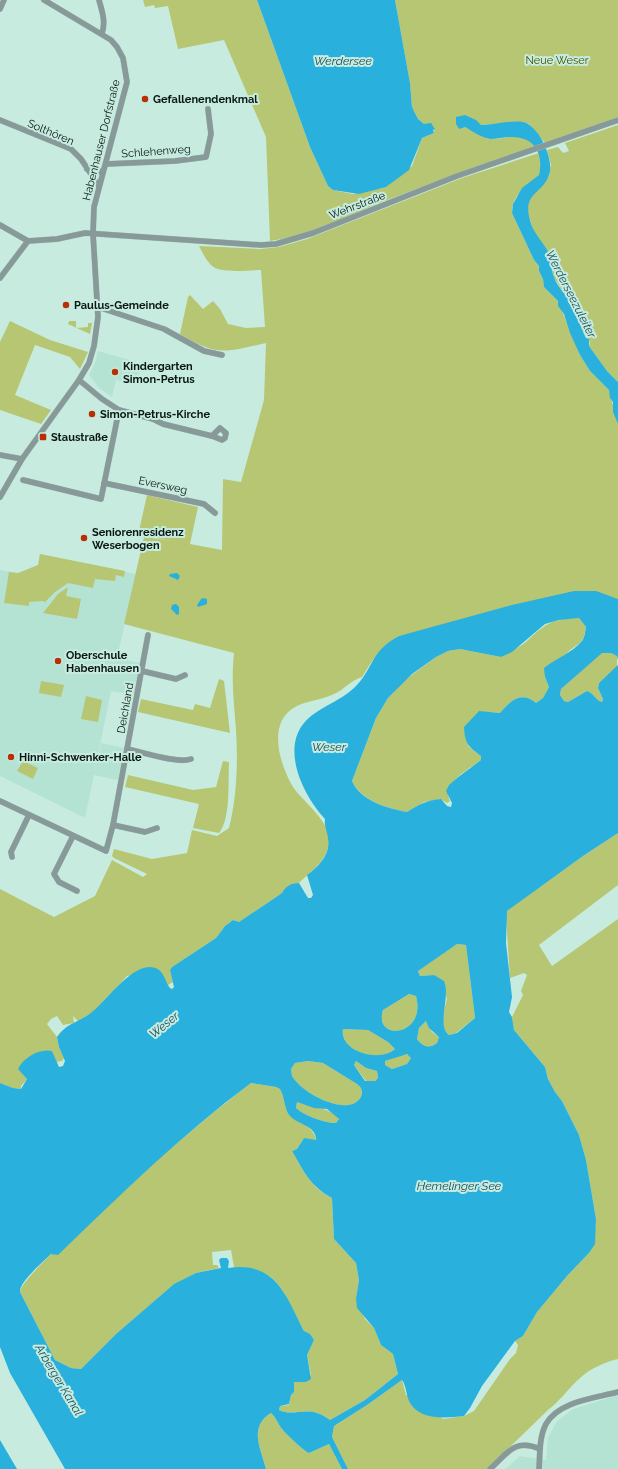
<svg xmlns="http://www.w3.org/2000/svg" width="618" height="1469" viewBox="0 0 618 1469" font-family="Raleway,sans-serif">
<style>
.built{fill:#b5e3d3}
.green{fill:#b7c672}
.water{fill:#2ab0dd;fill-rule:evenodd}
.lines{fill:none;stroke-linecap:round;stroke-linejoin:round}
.street-casing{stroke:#a5c6ba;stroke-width:6}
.street{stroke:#899;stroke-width:5.5}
.poi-dot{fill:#b82e05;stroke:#c7ecdf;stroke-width:1.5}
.labels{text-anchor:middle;stroke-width:4;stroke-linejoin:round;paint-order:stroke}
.park-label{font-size:11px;fill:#475001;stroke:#c7ecdf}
.poi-label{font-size:11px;font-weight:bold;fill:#0a1814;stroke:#c7ecdf;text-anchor:start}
.street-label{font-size:11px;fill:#0a1814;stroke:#c7ecdf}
.water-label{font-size:12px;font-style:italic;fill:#164a5e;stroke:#c7ecdf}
</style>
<rect width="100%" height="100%" fill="#c7ecdf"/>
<!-- built -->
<g class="built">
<path d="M98,351l43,12 -4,22 -21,-5 -4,17 -13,-9 -10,-13 6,-12z"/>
<path d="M40,554l96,20 -19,84 24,5 -6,32 -24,-4 5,-24 -22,107 7,-31 23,5 -6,32 -24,-5 -9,43 -85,-42v-206l18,3 11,-3 9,-5z"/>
<path d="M618,1395v74h-113l15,-13 26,4 2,-22 9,-17 16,-12z"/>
</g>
<!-- green -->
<g class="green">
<path d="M143,0h114l53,147 18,39 5,4 20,4 33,-7 26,-21 10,-28 12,-5v-6l-10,-3 -6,-5 -6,-12 -2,-24 -15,-83h223v117l-73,26 -16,-19 -7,-2 -41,3 -25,-7 4,9c10,-2 19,10 29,12 12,1 25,-5 37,-1 3,2 7,6 10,8 -48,19 -98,34 -146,53 -37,14 -81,37 -120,42l-4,-104 -42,-97 -46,9 -10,-43 -13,2 -1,-3 -9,2z"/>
<path d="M618,125v257l-11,-11 -18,-25 1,-4 -8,-11 -10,-26 -18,-27 -4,-19 -16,-27 -5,-15 -2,-11 2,-7 20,-23 2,-11 -4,-15 11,-3 5,6 6,-2 -4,-8z"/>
<path d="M539,153l2,15 -2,7c-10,12 -27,17 -27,38l22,47 5,6v5l4,8 1,8 14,14 22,54 10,16 19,19 9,34v175l-9,-3 -210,40 -27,25 -10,16c-11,3 -17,12 -28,17 -14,7 -29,6 -42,15 -25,17 -11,58 1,78 11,16 35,32 36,52 0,21 -17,31 -30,44 -8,0 -12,3 -17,10l-43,29 -6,-2 -8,6 -9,12 -44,29 -2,3 3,12 -5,3 -8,-14 -33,5 -34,36 -15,9 -5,-5 1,7 -11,2 -6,-9 -6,3 -4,5 10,13 2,10 5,11 -2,3 -6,1 -4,-11 -31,35v3l-8,-1 -13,-5v-194l54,28 41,-21 17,-36 31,17 4,-3 -33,-16 -2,-2 2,-7 38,10 35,-6 5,-23 25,6 12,-8c8,-31 9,-67 7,-98 -2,-28 -5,-49 -2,-77l-110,-29 20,-87 29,4 -35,-6 9,-40 51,12 -8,37 32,6 1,-71 18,3 23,-82 2,-57c-40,9 -49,14 -86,-9l8,-37 2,-2 13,14 10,-8 7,8 8,15 18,4 19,-1 -4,-57c-13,0 -42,4 -50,-5 -5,-5 -9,-13 -12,-19l61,3 19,-2 28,-8 155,-61z"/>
<path d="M10,321l40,19 38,12 -8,17 -10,-12 -35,-12 -20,50 36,15 -10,14 -41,-14v-68z"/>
<path d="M69,321h7v7l12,-1v-4h4l-2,11 -22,-10z"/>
<path d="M40,554l85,17 -1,6 -8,-2 -1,6 -20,-2 -2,9 -25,-5 -13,9 -11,11v-2l-15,1v4l-25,-3 5,-31 9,1 20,-8z"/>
<path d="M68,587l-2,9 15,3 -4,20 -34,-6 15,-19z"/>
<path d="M579,618l7,9 -2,10 -4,6 -10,7 -25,27 4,10 -6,11 -7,5c-16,-13 -26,-1 -36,10l-12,-1 -20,34 13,10v4c-13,10 -40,23 -31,41l-3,2 -7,-4 -16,3 -17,10c-21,-4 -45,-11 -55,-31l24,-63 12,-20 17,-18 31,-23 12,-6 12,-2 41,8c8,-5 18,-9 25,-15 19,-18 25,-23 53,-24z"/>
<path d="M602,652l9,1 6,3v12l-18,15 -1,5 5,11 -1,3c-6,-1 -8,-9 -15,-11l-19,11 -4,-1 -4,-6 1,-6z"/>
<path d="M219,679l5,2 6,52 -92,-21 3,-13 52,11 2,-6 15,4z"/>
<path d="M41,681l23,4 -3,12 -22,-4z"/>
<path d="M86,696l16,4 -4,22 -17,-3z"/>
<path d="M23,761l15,7 -5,11 -16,-8z"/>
<path d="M223,761l6,1c-1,19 2,57 -10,71l-26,-5 6,-24 -74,-17 3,-12 65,15 23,-3z"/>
<path d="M618,833v52l-79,60 13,21 66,-47v440c-13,3 -29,10 -39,20 -11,10 -19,22 -31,31l-61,59h-139l-16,-32 2,-11 33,-21 35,-25 4,15 37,24 21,-3 10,-5 36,-52 6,-6 2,-8 -3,-4 8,-5 14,-24 30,-36 22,-23 5,-9 2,-25 -10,-59 -7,-25 -17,-34 -7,-9 -7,-13 -3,-12 -31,-37 -2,-13 11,-22 -2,-4 6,-16 -3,-2 -14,5 -4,-62 1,-5 6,-5 70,-50z"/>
<path d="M457,944l9,1 9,73 -19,15 -7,2c-11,-8 -4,-26 -2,-37l-13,-23 -14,1 -2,-6z"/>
<path d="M409,994l7,2c11,41 -43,46 -33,14z"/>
<path d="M426,1021l6,11 7,5 -2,6c-8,6 -14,4 -20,-4l2,-11z"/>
<path d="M343,1029l25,1 20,12 7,7c-16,15 -56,2 -52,-20z"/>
<path d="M404,1054l6,1 1,3 -4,6 -15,5 -7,-4v-4z"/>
<path d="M308,1061l15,2 34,21c11,8 2,20 -9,21 -18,2 -47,-14 -56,-29l-1,-7 4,-6z"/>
<path d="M356,1061l10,7 11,3 1,7 -3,3h-9l-12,-16z"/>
<path d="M251,1083l25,4 4,2 18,32c8,3 17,10 18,20l-12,-3 -7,11 -5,2c12,21 18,36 40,47l2,41 22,24 3,17 -3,18 9,21 9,9 7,17 12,9 5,20 -33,26 -35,20c-22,-17 -36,-2 -51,-10l1,-4 9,-1 2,-10 3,-3v-10h12l5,-7 -4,-20 7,-15c-3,-5 -8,-6 -11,-11 -20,-33 -21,-62 -69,-62l-3,-17 -19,2 1,13h4l2,3 -23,5 -23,12 -57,49 -35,35 -10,-1 -16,-8 -35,-68c-1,-20 202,-188 231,-209z"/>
<path d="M297,1102c15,6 31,4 42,17l-3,4c-12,0 -31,-7 -40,-15z"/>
<path d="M271,1413c5,4 7,11 11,16 4,5 23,23 27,24l20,-9 13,25h-76c-5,-20 -18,-42 5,-56z"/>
</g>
<!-- water -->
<g class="water">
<path d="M257,0h138l15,83 2,24 6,12 6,5 7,-1 4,6 -2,1 1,3 -12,5 -13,32 -23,17 -27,7 -26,-4 -5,-4 -18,-39z"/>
<path d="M465,115l11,5 5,5c13,0 29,-5 42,-3 16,3 32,39 26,53 -6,18 -25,18 -20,41 3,17 13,24 20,37 3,7 2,17 5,24 3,10 13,18 18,28 6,10 8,23 14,33l3,1v7l18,25 11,11v42l-5,-12v-10l-3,-4 -1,-8 -19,-19 -10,-16 -10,-22 -6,-19 -6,-8v-5l-14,-14 -1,-8 -4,-8v-5l-5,-6 -22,-47 1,-9 9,-16 17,-13c5,-22 -5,-38 -27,-38 -7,0 -15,2 -22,2 -8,-1 -18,-8 -25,-12l-6,2 -3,-5v-7z"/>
<path d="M177,573l3,3 -2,4 -9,-4 1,-2z"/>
<path d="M574,591h22l22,8v61l-1,-4 -6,-3h-9l-41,36 -1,6 4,6 4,1 19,-11c7,2 9,10 15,11l1,-3 -5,-11 1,-5 19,-18v168l-35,23 -76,55 -1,32 6,54 -3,15 3,5 2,13 31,37 3,12 7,13 7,9 17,34 7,25 10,59 -1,25 -6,9 -22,23 -30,36 -14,24 -8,5 -33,45 -12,22 -6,8c-18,2 -45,5 -55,-15 -3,-7 -3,-16 -7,-21l-35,25 -33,21 -2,11 16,32h-6l-13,-25 -20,9c-4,-1 -23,-19 -27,-24 -4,-5 -6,-12 -11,-16 -23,14 -10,36 -5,56h-201l-55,-96 -10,-26v-264l13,5 8,1 6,-10 -9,-10c5,-11 21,-21 34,-18l7,16 4,-1 2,-5 -6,-14 -2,-10c9,-14 23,-15 35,-25 14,-10 45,-57 67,-42 5,3 7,13 11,18l2,1 2,-2 -4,-17 2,-3 44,-29 9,-12 8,-6 6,2 43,-29c4,-7 9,-10 17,-10l9,15h3l2,-3 -6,-20c12,-9 24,-21 21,-37 -1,-8 -4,-11 -3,-19 -23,-25 -48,-76 -14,-103 14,-11 30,-16 43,-28 20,-19 15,-36 45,-52l113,-31zM579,618l7,9c-1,5 -1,11 -5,15 -8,10 -26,17 -37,26l1,9 4,10 -6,11 -7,5c-16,-13 -26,-1 -36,10l-21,-2 -15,16c1,17 4,19 17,29v4l-24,18 -8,7 -3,6 6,12 -1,4 -4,-1 -6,-7c-14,1 -23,6 -34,13 -21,-4 -46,-11 -55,-31l24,-63 12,-20 24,-24 24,-17 12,-6 12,-2 41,8 11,-5 33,-28 14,-4zM457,944l9,1 9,73 -18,15 -8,2c-13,-10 2,-38 -5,-54l-10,-6 -14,1 -2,-5zM409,994l7,2c11,41 -43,46 -33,14zM426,1021l3,7 10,9 -2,6c-8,6 -14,4 -20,-4l2,-11zM343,1029l25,1 20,12 7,7c-15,14 -56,3 -52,-20zM407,1054l4,4 -4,6 -15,5 -7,-4v-4zM308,1061l15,2 34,21c11,8 2,20 -9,21 -18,2 -47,-14 -56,-29l-1,-7 4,-6zM356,1061l10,7 11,3 1,7 -3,3h-10l-11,-16zM251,1083l25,4 4,2c5,8 4,20 10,27 8,9 26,9 26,24l-12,-2 -7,11 -5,2c12,21 18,35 40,47l2,41 22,24 3,17 -3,18 1,10 17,20 7,17 12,9 5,20 -33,26 -35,20c-22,-17 -35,-2 -51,-10l1,-4 9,-2 2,-9 3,-3v-10h12l5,-3 -4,-24 7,-15 -4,-6 -6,-3c-18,-34 -27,-70 -76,-63l1,-7 -2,-3h-6l-2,2 2,8 -25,5 -22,11 -58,50 -35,35 -10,-1 -16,-8 -35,-68c-1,-10 23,-30 31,-38l7,1c62,-60 123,-120 193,-172zM297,1102l17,6 13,1 12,10 -3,4c-12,0 -31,-7 -40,-15z"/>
<path d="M204,598l3,1v5l-9,3 -1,-2 4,-6z"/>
<path d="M176,604l3,3v7l-2,1 -6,-6 1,-4z"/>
<path d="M0,1440l17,29h-17z"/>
</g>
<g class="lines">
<defs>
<g id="street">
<path d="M99,0c3,11 7,22 3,33"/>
<path d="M0,9l4,-9"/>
<path d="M0,120l71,29 10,10 18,27"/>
<path d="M106,164l69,-3 31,-4 5,-23 -3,-25"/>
<path d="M87,169l9,3 7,-1"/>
<path d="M0,225l28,16"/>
<path d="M0,278l28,-37 29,-2 28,-6 176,12 15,-1 37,-11 144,-57 161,-56"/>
<path d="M98,307l66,22 40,22 18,4"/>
<path d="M79,380l23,19 17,11 34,9 10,5 49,12"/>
<path d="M220,428l6,5 -1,5 -3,2 -10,-4z"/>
<path d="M0,455l22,4"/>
<path d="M23,480l78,19 18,-89"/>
<path d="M104,483l100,21 11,9"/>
<path d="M0,497l22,-38 57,-79 10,-17 5,-17 4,-29 -5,-83 1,-27 33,-125 -4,-24 -6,-11 -6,-7 -67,-40"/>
<path d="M142,671l34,8 9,-4"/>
<path d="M127,749c15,3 51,15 64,10"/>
<path d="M0,801l106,50 7,-26 35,-190"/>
<path d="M113,825l32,7 12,-4"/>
<path d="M73,836l-19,38 5,8 18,9"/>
<path d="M12,857l-1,-5 18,-37"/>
<path d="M490,1469c18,-16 24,-31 50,-20"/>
<path d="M539,1469c1,-14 0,-32 7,-45 13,-23 50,-26 72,-32"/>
</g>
</defs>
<!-- street casing -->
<use href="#street" class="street-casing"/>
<!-- street -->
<use href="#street" class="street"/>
</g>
<!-- markers -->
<g class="poi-dot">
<circle cx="145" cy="99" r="4"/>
<circle cx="66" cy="305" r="4"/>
<circle cx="115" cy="372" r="4"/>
<circle cx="92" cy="414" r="4"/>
<rect x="39" y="433" width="8" height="8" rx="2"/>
<circle cx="84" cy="538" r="4"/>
<circle cx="58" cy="661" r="4"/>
<circle cx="11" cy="757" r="4"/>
</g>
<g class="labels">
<!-- park labels -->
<g class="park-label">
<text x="557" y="64">Neue Weser</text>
</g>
<!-- poi labels -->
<g class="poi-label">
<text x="153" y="103">Gefallenendenkmal</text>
<text x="74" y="309">Paulus-Gemeinde</text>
<text x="123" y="370">Kindergarten<tspan x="123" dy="13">Simon-Petrus</tspan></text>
<text x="100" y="418">Simon-Petrus-Kirche</text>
<text x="51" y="441">Staustraße</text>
<text x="92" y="536">Seniorenresidenz<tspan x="92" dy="13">Weserbogen</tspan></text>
<text x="66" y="659">Oberschule<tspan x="66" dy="13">Habenhausen</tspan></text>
<text x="19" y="761">Hinni-Schwenker-Halle</text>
</g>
<!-- street labels -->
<g class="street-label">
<text transform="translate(51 132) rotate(23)" y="4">Solthören</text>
<text transform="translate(101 140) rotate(-76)" y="4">Habenhauser Dorfstraße</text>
<text transform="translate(156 151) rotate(-4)" y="4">Schlehenweg</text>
<text transform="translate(357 205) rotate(-21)" y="4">Wehrstraße</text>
<text transform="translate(163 485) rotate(12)" y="4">Eversweg</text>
<text transform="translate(125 708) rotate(-80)" y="4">Deichland</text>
</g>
<!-- water labels -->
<g class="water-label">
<text x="343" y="65">Werdersee</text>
<text transform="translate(571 294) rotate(63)" y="4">Werderseezuleiter</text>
<text x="329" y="751">Weser</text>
<text transform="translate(164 1025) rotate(-39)" y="4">Weser</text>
<text x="459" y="1190">Hemelinger See</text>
<text transform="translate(59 1380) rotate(59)" y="4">Arberger Kanal</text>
</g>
</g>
</svg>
